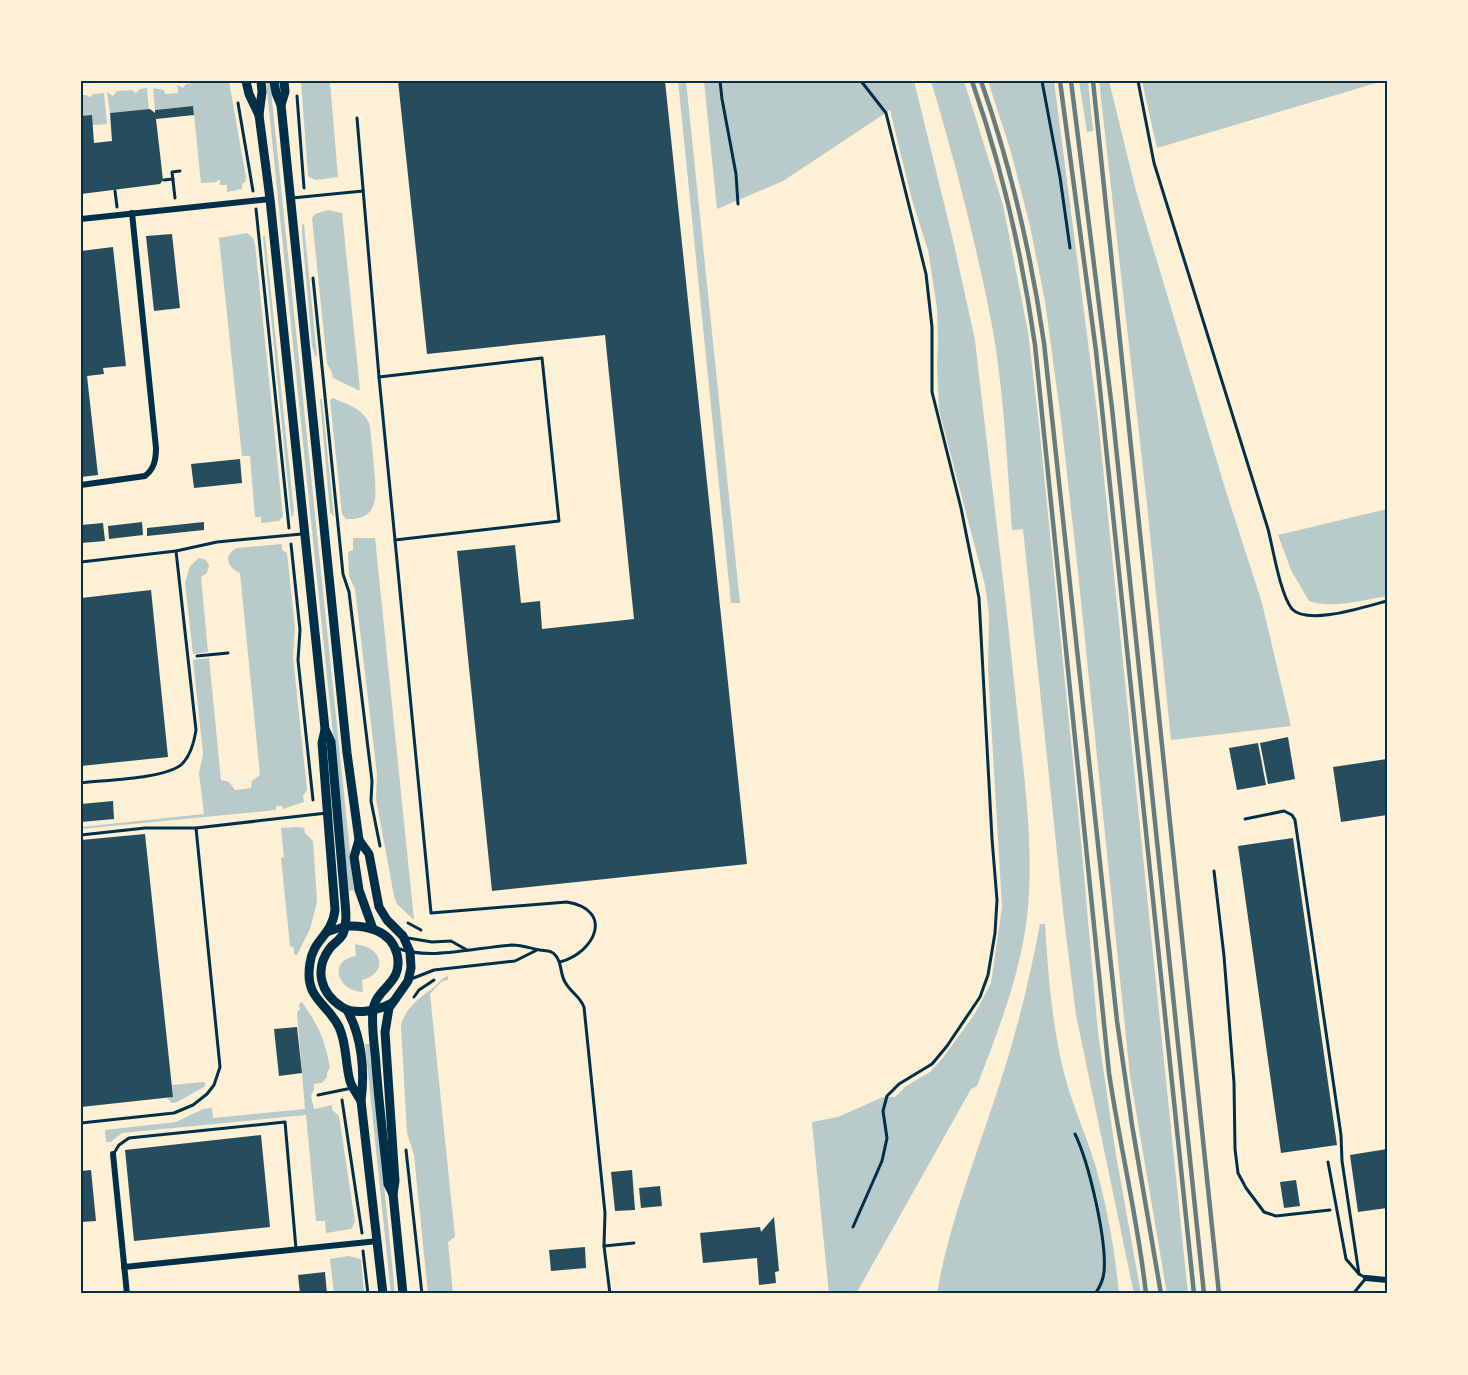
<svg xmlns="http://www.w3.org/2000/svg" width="1468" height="1375" viewBox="0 0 1468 1375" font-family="'Roboto Serif',serif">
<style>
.green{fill:#b9caca}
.building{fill:#264d5e}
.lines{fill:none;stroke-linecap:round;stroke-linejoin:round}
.path{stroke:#003049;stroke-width:3}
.service{stroke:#003049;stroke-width:3}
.minor{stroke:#003049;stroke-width:6}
.tertiary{stroke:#003049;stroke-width:8}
.secondary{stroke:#003049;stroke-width:9}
.rail{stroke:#657d81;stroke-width:4.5}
.neatline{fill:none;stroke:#003049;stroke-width:2}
</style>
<rect width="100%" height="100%" fill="#fdf0d5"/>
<!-- green -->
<g class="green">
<path d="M208,81h21l17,97 -1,4 -3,2v5l-15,3v-7h-7v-5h-3v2l-16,1 -8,-77 -38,4 -2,-22 11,2 1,4 13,-1 -1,-8 6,3 3,-4z"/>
<path d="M266,81h4l84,809 -5,1z"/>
<path d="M301,81h29l8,96 -23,3 -7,-4z"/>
<path d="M678,81h8l54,522h-9z"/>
<path d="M704,81h210l39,159 22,100 4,36c13,108 26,216 37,324 7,71 19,145 11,217 -7,59 -29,114 -50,169l-6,3 -115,205h-27l-17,-172 26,-5 45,-20h12l11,-11 24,-14 12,-13 32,-44 17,-32 11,-76 -14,-238 1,-55 -4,-29 -46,-175 -2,-43 1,-25 -1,-34 -9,-58 -16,-50 -22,-90 -107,71 -66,28z"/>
<path d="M931,81h33l39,124 25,127 11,93 42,416 17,192 18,122 25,139h-7l-58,-279 -12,-96 -41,-390 -11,1c-5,-68 -8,-138 -20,-205 -16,-82 -37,-164 -61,-244z"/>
<path d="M988,81h66l44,338 90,875h-21l-37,-218 -53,-513 -16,-143 -16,-119 -15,-75 -19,-74z"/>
<path d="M1079,81h9l5,50 -6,1z"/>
<path d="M1099,81h10l27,110 88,294 38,118 29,123 -120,14 -25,-245z"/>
<path d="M1142,81h241l-226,67z"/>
<path d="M147,88l2,22 -39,3 -3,-21 6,4 4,-5 15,-1 4,3 4,-4z"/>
<path d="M104,93l3,31 -14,1 -12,-9v-21h5l4,2 3,-3z"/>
<path d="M328,210l14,3 18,177h-2l-25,-12 -1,-5 -5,-10 -15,-145 3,-4z"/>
<path d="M304,224l13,132h-2l-3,-11 -10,-112v-8z"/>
<path d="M247,233l6,5 2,6 28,272 -4,5 -18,2v-6h-6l-5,-61h-8l-23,-218z"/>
<path d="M265,236l29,275 -1,5h-2l-28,-279z"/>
<path d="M333,398c15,7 32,11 37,28 1,14 3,28 4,42 2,25 7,53 -28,51l-4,-5 -12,-114z"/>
<path d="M320,399h2l12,118 -4,-5z"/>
<path d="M1387,509v87c-24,4 -54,13 -78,5l-18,-31 -13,-35z"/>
<path d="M353,538h22l39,382 -17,-16 -3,-8 -18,-97 1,-25 -22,-185 -6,-13 -1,-24 5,-2z"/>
<path d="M282,544v6l5,3 8,75 -2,29 14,133 -4,6 1,6 -21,7 -1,-3h-6v4l-195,19v-2l123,-13 -5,-41 4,-19 -10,-94 16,-2 12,122 8,2 6,8 16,-2 1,-7 8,-6 -20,-202c-12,-5 -18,-18 -3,-25z"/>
<path d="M199,558l7,2 3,5 -2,8 -6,4 7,75 -15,2 -8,-71 5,-17z"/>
<path d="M296,827l8,1 1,5 8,8 4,61 -7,27 -13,26 -3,-1v-6l-4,-2 -9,-88 3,-1 -3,-29z"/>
<path d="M1040,924h5c3,50 7,101 19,149 8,31 21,60 31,91 12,42 20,87 24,130h-182c11,-68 36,-128 57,-193 20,-58 35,-118 46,-177z"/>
<path d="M355,944c5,1 10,2 14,4 18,11 11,28 -7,32l1,12c-25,-1 -36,-31 -7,-36z"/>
<path d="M448,976v4l-6,1 -12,13 25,243 -7,5 5,52h-25l-14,-139 -7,-22 -6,-106c2,-17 19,-30 32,-39 6,-4 7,-10 15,-12z"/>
<path d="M302,1002c17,25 22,35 28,65l-3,6v4l-5,6 -8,1v6l-3,6 3,13 18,-4v5l7,6 16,106 -4,7 -25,4 -1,-12h-9l-10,-106 -184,18 -11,9h-5l-1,-12 71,-8 27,-13 9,-1 1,10 92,-9 -8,-97 3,-3 -1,-5z"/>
<path d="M365,1044h5l25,250h-4z"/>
<path d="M204,1082l2,2 -2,3 -27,15 -5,1 -5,-5 6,-1 -1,-12z"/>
<path d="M348,1256l13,3 3,35h-30l-4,-35z"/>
</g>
<!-- building -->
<g class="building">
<path d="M398,81h267l82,783 -255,27 -35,-340 58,-6 6,58 19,-2 2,28 92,-10 -29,-284 -178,19z"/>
<path d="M193,106l1,9 -38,4 7,61 -3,4 -79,10v-78l11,-1 2,28 18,-2 -2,-28 40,-4 5,4v-3z"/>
<path d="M172,234l8,74 -26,3 -8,-75z"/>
<path d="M113,247l13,119 -23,2 1,6 -17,2 11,99 -17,2v-226z"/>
<path d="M240,459l2,24 -48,5 -3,-24z"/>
<path d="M142,522l1,13 -34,4 -1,-13z"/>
<path d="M204,522v8l-57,6v-8z"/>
<path d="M103,523l2,18 -24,2v-18z"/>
<path d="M151,590l17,167 -87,9v-168z"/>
<path d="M1288,737l7,42 -27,5 -8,-41z"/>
<path d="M1258,743l8,42 -29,5 -8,-42z"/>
<path d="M1387,759v56l-46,7 -8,-55z"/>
<path d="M113,801l1,18 -33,3v-18z"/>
<path d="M145,834l28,263 -92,10v-267z"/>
<path d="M1293,838l44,307 -56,8 -43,-307z"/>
<path d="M297,1027l5,46 -23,3 -5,-47z"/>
<path d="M261,1135l9,92 -136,14 -9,-91z"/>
<path d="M1387,1149v59l-29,4 -8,-57z"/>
<path d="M91,1170l5,51 -15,1v-51z"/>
<path d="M632,1170l3,40 -20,1 -4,-39z"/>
<path d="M1296,1180l4,26 -16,2 -4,-26z"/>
<path d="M660,1186l2,20 -21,2 -2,-20z"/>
<path d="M774,1217l5,54 -4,1 1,11 -17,2 -2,-27 -54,5 -3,-30 60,-6 1,5z"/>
<path d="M585,1247l1,21 -35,3 -2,-21z"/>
<path d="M325,1272l2,22h-27l-2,-19z"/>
</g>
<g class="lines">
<!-- path -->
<g class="path">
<path d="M720,81l2,18 14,75 2,30"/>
<path d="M1042,81l18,96 10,71"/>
<path d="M1138,81l16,82 114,366c5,19 12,65 24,80 16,17 75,-3 95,-8"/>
<path d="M297,96l7,92"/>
<path d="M238,103l15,88"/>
<path d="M164,180l9,-1"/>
<path d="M115,191l2,16"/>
<path d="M175,198l-3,-26 8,-1"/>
<path d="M256,209l33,319"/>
<path d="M313,278l30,296 6,18 23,189 -1,20 9,45"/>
<path d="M291,544l9,86 -2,30 15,140"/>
<path d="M197,656l31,-3"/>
<path d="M1214,871l10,85 10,127 1,66 3,24 8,15 18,24 12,4 54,-6"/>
<path d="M408,923l13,7"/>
<path d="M414,997l5,-7 15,-10"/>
<path d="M342,1100l20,133"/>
<path d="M1075,1134c14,29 32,106 29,138 -1,9 -4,15 -9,22"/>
<path d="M406,1150l16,144"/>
<path d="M853,1227l29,-66 5,-23 -4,-27 4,-15 12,-12 33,-20 15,-18 33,-49 8,-22 7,-42 2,-33 -5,-61 -13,-241 -18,-90 -29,-116v-65l-6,-53 -40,-161 -25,-32"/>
<path d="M363,1251l5,43"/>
</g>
<!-- service -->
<g class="service">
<path d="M357,118l22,259 163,-19 17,163 -164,19 36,373 136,-11c47,8 29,50 -7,60"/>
<path d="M292,198l71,-7"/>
<path d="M379,377l16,163"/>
<path d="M81,562l95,-11 41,-9 85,-8"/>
<path d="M81,783c23,-3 85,-4 101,-19 9,-9 12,-21 14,-34l-20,-179"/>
<path d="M1245,819l39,-8 8,4 3,5 46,315 1,26 17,113"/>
<path d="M81,835l64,-7h51l131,-15"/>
<path d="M408,938l24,4 19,-1 16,9"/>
<path d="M397,948c33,13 80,-1 115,-3 9,0 18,3 28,5 6,1 12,0 16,6 6,7 4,18 9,26 6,11 14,13 19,25l21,206 -1,33 6,48"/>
<path d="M411,979l23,-9 81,-9 22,-11"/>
<path d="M318,1095l34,-7"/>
<path d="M81,1123l93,-10 19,-8 14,-11 7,-9 6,-18 -24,-239"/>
<path d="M114,1153l5,-8 10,-7 156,-16 11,127"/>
<path d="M1328,1162l18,97 13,15 7,4 -13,16"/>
<path d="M604,1246l30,-3"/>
</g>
<!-- minor -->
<g class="minor">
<path d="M81,219l189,-20"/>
<path d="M81,485l64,-9c9,-7 11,-16 11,-28l-24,-235"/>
<path d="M113,1154l14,140"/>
<path d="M124,1267l254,-26"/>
<path d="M1366,1278l21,2"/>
</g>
<!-- tertiary -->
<path class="tertiary" d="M328,932l17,-6"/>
<!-- secondary -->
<g class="secondary">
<path d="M246,81l3,13 10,21"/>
<path d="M261,81l1,11 -3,23 11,84 55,530 6,13 14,160c1,11 2,22 -2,32 -3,6 -9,9 -13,14 -16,21 -10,45 12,59 14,9 37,3 50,-4"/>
<path d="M274,81l2,12 5,12 66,648 12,87 -5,17 5,33 14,39"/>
<path d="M281,105l4,-13 -1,-11"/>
<path d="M325,730l-3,13 13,167c-3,26 -22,29 -25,53 -6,36 16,38 29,64 8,17 6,36 11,54 2,7 8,14 11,20"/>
<path d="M359,840l10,14 10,53 8,13 16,16 7,16 1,16 -3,13 -19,27 -4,24 10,149 -2,13 10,100"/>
<path d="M345,926c21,-1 46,4 52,28 7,30 -21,33 -24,56 -2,18 2,37 3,55 3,40 8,79 12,119l5,10"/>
<path d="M347,1010c15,27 18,61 14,91l22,193"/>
</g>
<!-- rail -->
<g class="rail">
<path d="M972,81c30,86 50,173 63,264l74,728c11,74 29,147 37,221"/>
<path d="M981,81c30,86 50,172 63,262l73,678 15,104 29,169"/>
<path d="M1060,81l36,270 98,943"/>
<path d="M1071,81l41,327 92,886"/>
<path d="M1093,81l126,1213"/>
</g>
</g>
<!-- border -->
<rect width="1468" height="1375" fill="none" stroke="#fdf0d5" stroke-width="165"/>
<rect x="82" y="82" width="1304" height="1210" class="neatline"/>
</svg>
